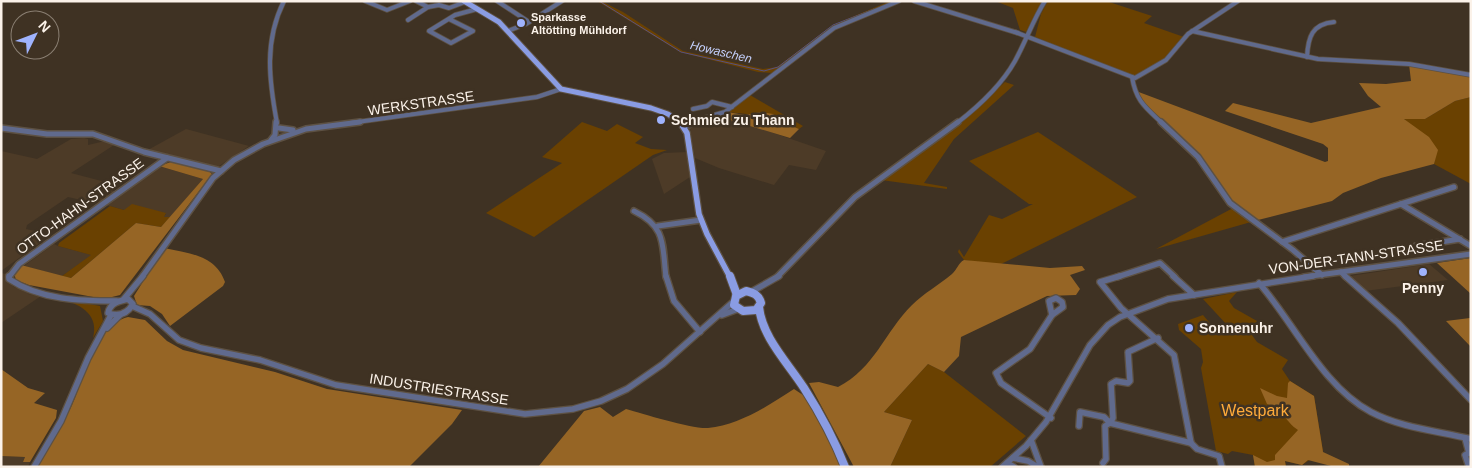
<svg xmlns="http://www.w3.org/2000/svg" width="1472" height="468" viewBox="0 0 1472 468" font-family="Arial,sans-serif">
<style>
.built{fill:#4d3b27}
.green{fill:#6a4101}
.forest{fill:#966525}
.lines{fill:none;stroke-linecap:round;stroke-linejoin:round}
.stream{stroke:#565283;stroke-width:1}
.minor-far2-casing{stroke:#5d5143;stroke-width:5.5}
.minor-far1-casing{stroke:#5d5143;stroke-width:8}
.minor-casing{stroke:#5d5143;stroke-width:8}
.major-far2-casing{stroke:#5d5143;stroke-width:7}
.major-far1-casing{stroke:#5d5143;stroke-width:8}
.major-casing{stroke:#5d5143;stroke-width:10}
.minor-far2{stroke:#606a8d;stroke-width:4}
.minor-far1{stroke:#606a8d;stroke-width:5}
.minor{stroke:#606a8d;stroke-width:5.5}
.major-far2{stroke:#8a9ce3;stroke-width:5}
.major-far1{stroke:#8a9ce3;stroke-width:5.5}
.major{stroke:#8a9ce3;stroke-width:8}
.poi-dot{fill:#9fb3fd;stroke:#3f3223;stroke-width:2}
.labels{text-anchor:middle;stroke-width:5;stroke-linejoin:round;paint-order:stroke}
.far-poi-label{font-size:11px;font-weight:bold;fill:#fbf2e9;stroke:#3f3223;text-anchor:start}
.far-water-label{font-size:12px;font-style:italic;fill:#c5d1fd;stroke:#3f3223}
.street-label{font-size:14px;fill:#fbf2e9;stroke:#3f3223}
.poi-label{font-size:14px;font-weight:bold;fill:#fbf2e9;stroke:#3f3223;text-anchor:start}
.near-park-label{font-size:16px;fill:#ffab3a;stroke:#3f3223}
</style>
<rect width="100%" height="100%" fill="#3f3223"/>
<!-- built -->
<g class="built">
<path d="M717,116l45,13 64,22 -10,19 -27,-5 -15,20 -55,-17 -24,-10 -5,-30 9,-7z"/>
<path d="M186,129l63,17 -33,22 -70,-17z"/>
<path d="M84,138l4,1v6l17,-4 9,4 -43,28 42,11 -6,4 9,4 -17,12 -31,-7 -41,28 -1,4 14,3 -4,4 8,4 -43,31v-120l36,8 34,-20z"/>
<path d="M687,152l3,25 -26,17 -12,-35 12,-6z"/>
<path d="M159,166l44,13 -33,38h-7l3,-3 -42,-4 -18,-5z"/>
<path d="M54,244l4,2 34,9 -30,21 -38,-10z"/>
<path d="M1429,264l19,16 -83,11 -15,-15z"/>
<path d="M1,273l5,1 1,6 7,7 16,5 -2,2 13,2 -40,27z"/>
<path d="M1,456l24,1 -2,5h7l-2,5h-27z"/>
</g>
<!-- green -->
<g class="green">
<path d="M597,1h4l22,11 60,39 80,18 14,-2 56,-42 57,-24h7l-52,21 -72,51 -15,-1 -78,-20z"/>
<path d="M995,1h48l-17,31 -6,-2 -7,-22z"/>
<path d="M1048,1h58l46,15 -8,7 40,14 -19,22 -30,18 -100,-40 6,-23z"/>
<path d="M1005,82l9,3 -60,54 -30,44 23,4v2l-66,-9 73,-51z"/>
<path d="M750,95l53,31 -4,3 -16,-7 -5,-5 -51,-5z"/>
<path d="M1471,97v87l-37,-20 3,-14 -34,-32 22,1 30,-18z"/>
<path d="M582,122l25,9 10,-7 26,13 -8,6 16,6 16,1 -14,5 -119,82 -48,-24 76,-50 -20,-6z"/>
<path d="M1038,132l99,65 -138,68 -35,-5 -6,-8 1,-3 5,8 25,-42 13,4 31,-15h-4l-60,-43z"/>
<path d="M132,204l34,9 -2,4h6l-9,10 -25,-4 -65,55 -9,-2 29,-21 -33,-9 1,-3 51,-37 14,4z"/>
<path d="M1233,208l18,14 -95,27z"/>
<path d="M1237,292l-8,9 5,7 23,13 -8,10 8,11 31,18 -6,9 8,12 24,15 9,55 -21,14 -17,-4 1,6h-31l-2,-12 -21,-4 -4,3 -12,-3 -15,-83 2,-6 -2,-13 -22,-19 -1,-6 25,-9 11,13 13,-3 -24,-26z"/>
<path d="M65,299l35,7 3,15 -10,17c6,-22 -10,-33 -30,-38z"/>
<path d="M928,364l16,8 82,64 -36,31h-100l22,-47 -28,-8z"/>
</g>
<!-- forest -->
<g class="forest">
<path d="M1409,64l62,11v22l-16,4 -30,18h-21l25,18 9,13 -4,14 -53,14 -38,15 -11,8 -78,20 -19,-14 -35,-50 -29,-30 -27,-22 -8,-14 189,71 3,-1v-13l-5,-4 -98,-33 8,-8 78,20 70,-16 -13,-11 -9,-13 27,1 25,-3z"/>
<path d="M727,112l18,3 16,-3 12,2 10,8 16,7 -9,9 -73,-22z"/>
<path d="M171,162l38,9 3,3 -92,121 -16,4 -75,-14 -13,-5 -2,-7 7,-8 50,13 65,-55 25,4 42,-48 -44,-13z"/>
<path d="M164,248c24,5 52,7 61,34l-2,4 -53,40 -8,-12 -12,-8 -13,-1 -3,-9z"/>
<path d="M1471,258v36l-34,-31z"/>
<path d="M964,260l86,8 32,-2 3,4 -15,5 10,14 -4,6 -29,1 -86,41 -2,19 -15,16 -16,-8 -44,48 28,8 -22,47h-36l-45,-84 10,-1 19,5c37,-19 46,-54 74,-82 12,-12 27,-20 40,-31 5,-4 6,-11 12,-14z"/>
<path d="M1471,307v40l-25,-26 24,-3z"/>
<path d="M128,317l17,3 22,21 16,9 92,22 52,17 135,21 -10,14 -43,43h-372c9,-16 17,-32 27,-47 20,-29 25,-93 64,-103z"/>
<path d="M1,369l27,19 17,5 -11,10 23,7 -1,8 -26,44h-7l2,-5 -24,-1z"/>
<path d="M1290,381l24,15 9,56 26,12v3l-18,-1 -23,-6 -6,5 -17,-4 1,6h-31l-2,-12 14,7 8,-2v-5l23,-25c-14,-9 -13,-20 -31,-26l-7,-16 17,8 10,2 1,-15z"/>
<path d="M794,389l12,8 36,70h-304l46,-56 16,-4 13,10 13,-8c18,5 65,20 82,19 31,-3 60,-22 86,-39z"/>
</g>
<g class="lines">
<!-- stream -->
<g class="stream">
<path d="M599,1l82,51 83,19 14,-4 55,-42 41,-16"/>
<path d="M885,5l8,-4"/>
</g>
<defs>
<g id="minor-far2">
<path d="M365,1l22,9 23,-9"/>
<path d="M416,1l12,6"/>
<path d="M497,1l32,21"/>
<path d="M914,1l104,32"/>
<path d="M449,19l24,12 -22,12 -22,-12 26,-16 22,-6"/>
<path d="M408,20l20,-13 11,-2 10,3 16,-6"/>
<path d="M508,31l18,-7 36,-23"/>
<path d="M1192,31l126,28 91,5 62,11"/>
<path d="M1015,32l120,46 31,-18 22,-26 50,-33"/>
<path d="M1307,57c1,-20 5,-33 27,-35"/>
<path d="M1132,77c4,24 13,30 30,46"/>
<path d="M693,109l14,-3 5,-4 20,5"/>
<path d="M678,121l19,-1 28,-8 109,-84 65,-27"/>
<path d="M277,123c-8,-43 -13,-82 7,-122"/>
<path d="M350,123l187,-26 24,-8"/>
<path d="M691,123l6,-3"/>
<path d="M957,123c22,-17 44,-37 58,-62 11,-20 18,-41 30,-60"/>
</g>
<g id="minor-far1">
<path d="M1161,122l37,35 32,46 63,47 29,25"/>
<path d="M685,127l8,-5"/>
<path d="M1,128l46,6h46l51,18 77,19"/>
<path d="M279,128l14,2"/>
<path d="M271,140l4,-5 1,-13"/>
<path d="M1401,204l70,42"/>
<path d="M634,211c33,16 28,34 32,66"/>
<path d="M658,226l43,-6"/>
<path d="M1282,242l172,-55"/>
<path d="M1416,246l44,-7"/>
<path d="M1341,272l5,5"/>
<path d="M9,277l10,-13 148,-106"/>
<path d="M142,277l71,-99 21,-18 29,-16 43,-15 54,-7"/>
<path d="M777,277l78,-80 103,-75"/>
<path d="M1117,277l43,-14 15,14"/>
<path d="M1304,277l167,-23"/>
</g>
<g id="minor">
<path d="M9,276v3c31,21 72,22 108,22"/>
<path d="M666,276l8,25 26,31"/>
<path d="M1120,276l-20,6 21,26 53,47 17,88 6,6 22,7 3,11"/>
<path d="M1173,276l21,19"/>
<path d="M1345,276l53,47 73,77"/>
<path d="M1259,283c35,40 64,104 112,129 30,16 67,19 100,27"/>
<path d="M751,292l28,-16"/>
<path d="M1056,298l6,4 1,5 -11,8 -3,-14z"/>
<path d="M128,299l5,5c-6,10 -14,13 -25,9 2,-10 11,-12 20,-14z"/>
<path d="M123,300l20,-24"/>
<path d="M132,306l18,8 29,26 22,8 59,12 76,25 189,29 48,-5 28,-8 26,-12 36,-25 70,-62"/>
<path d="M722,315l16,-6"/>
<path d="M107,328l13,-13"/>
<path d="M1158,338l-30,14 2,29 -2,2 -12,-2 -5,3 2,34 -3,5 81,20"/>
<path d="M1051,418l-50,-35 -5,-10 34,-24 22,-34"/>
<path d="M1079,426l1,-14 24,5 6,6 -5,3 1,33 -3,4"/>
<path d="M1465,438l4,15 -4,2 4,12"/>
<path d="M1031,440l10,27"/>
<path d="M1013,458l15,3 10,6"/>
<path d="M1007,463l7,4"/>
<path d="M34,467l27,-46 27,-63 23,-43"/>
<path d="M1002,467l24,-21 20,-24 44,-77 18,-20 12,-8 48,-18 145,-23"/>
</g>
<path id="major-far2" d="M464,1l35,21 62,67 90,19 17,6 13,9"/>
<path id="major-far1" d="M680,122l7,11 12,81 8,20 23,43"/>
<g id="major">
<path d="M730,276l7,19"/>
<path d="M746,291c8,2 13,4 15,12l-5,7 -13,1 -9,-6 2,-9z"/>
<path d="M759,307c3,30 29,56 45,81 16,25 30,51 41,79"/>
</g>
</defs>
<!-- minor-far2 casing -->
<use href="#minor-far2" class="minor-far2-casing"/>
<!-- minor-far1 casing -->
<use href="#minor-far1" class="minor-far1-casing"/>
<!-- minor casing -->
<use href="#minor" class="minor-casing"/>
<!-- major-far2 casing -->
<use href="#major-far2" class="major-far2-casing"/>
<!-- major-far1 casing -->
<use href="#major-far1" class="major-far1-casing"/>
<!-- major casing -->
<use href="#major" class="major-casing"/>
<!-- minor-far2 -->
<use href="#minor-far2" class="minor-far2"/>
<!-- minor-far1 -->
<use href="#minor-far1" class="minor-far1"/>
<!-- minor -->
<use href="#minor" class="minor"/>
<!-- major-far2 -->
<use href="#major-far2" class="major-far2"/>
<!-- major-far1 -->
<use href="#major-far1" class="major-far1"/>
<!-- major -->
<use href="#major" class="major"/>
</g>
<!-- markers -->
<g class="poi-dot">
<circle cx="521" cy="23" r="5"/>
<circle cx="661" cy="120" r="5"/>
<circle cx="1423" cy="272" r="5"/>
<circle cx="1189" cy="328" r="5"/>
</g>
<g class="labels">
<!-- far-poi labels -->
<g class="far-poi-label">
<text x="531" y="21">Sparkasse<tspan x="531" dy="13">Altötting Mühldorf</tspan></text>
</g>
<!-- far-water labels -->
<g class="far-water-label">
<text transform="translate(721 52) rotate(13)" y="4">Howaschen</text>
</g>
<!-- street labels -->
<g class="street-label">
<text transform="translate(421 103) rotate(-8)" y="5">WERKSTRASSE</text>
<text transform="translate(80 206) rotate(-36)" y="5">OTTO-HAHN-STRASSE</text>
<text transform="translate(1356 257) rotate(-8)" y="5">VON-DER-TANN-STRASSE</text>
<text transform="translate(439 389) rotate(9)" y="5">INDUSTRIESTRASSE</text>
</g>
<!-- poi labels -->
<g class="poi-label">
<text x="671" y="125">Schmied zu Thann</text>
<text x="1423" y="293" text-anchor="middle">Penny</text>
<text x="1199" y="333">Sonnenuhr</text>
</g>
<!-- near-park labels -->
<g class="near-park-label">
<text x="1255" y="416">Westpark</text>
</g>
</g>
<!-- border -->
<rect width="1472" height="468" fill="none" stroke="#fbf2e9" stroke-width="5"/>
<!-- north arrow -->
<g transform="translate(35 35) rotate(48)"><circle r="24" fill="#3f3223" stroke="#8a7f72"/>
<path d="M0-4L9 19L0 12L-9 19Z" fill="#9fb3fd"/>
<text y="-8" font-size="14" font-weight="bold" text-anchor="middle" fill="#fbf2e9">N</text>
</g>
</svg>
